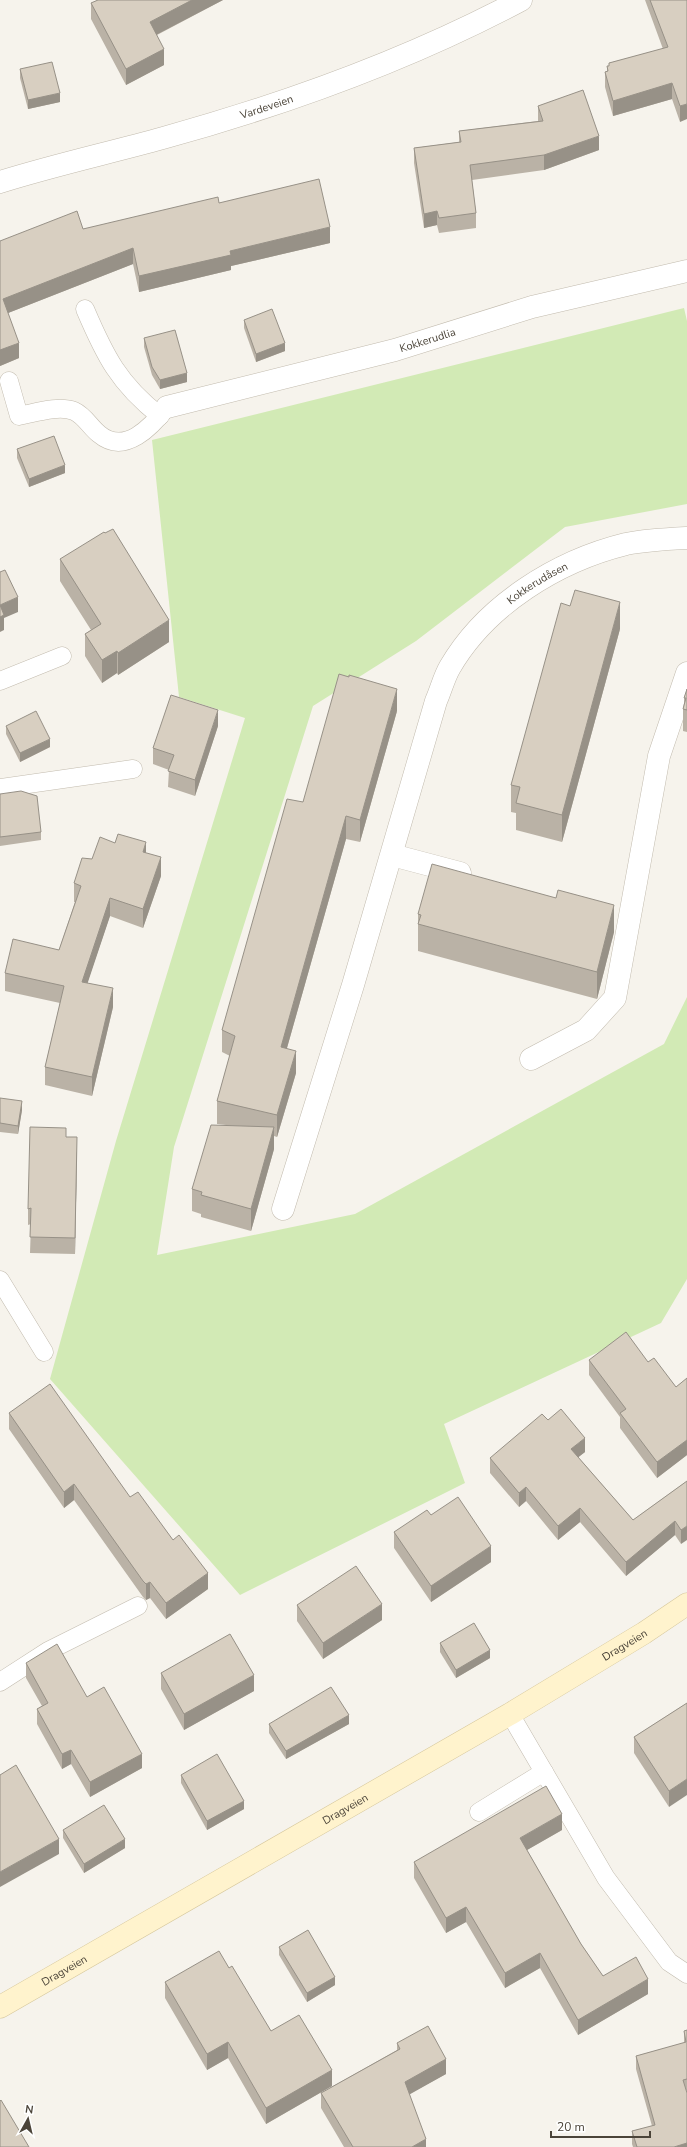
<svg xmlns="http://www.w3.org/2000/svg" width="687" height="2147" viewBox="0 0 687 2147" font-family="'Nunito Sans',sans-serif">
<style>
.green{fill:#d2eab5}
.lines{fill:none;stroke-linecap:round;stroke-linejoin:round}
.service-casing{stroke:#c2bbae;stroke-width:19}
.minor-casing{stroke:#c2bbae;stroke-width:23}
.secondary-casing{stroke:#d6c79b;stroke-width:23}
.service{stroke:#fff;stroke-width:18}
.minor{stroke:#fff;stroke-width:22}
.secondary{stroke:#fff3cd;stroke-width:22}
.wall{fill:#bab2a6}
.shaded-wall{fill:#979187}
.building{fill:#d8cfc1;stroke:#979187}
.labels{text-anchor:middle;stroke-width:4;stroke-linejoin:round;paint-order:stroke}
.street-label{font-size:11px;fill:#4b4439;stroke:#fff}
</style>
<rect width="100%" height="100%" fill="#f6f3ec"/>
<!-- green -->
<path class="green" d="M684,308l3,13v183l-122,23 -149,114 -103,65 -139,441 -17,108 198,-41 309,-170 23,-47v282l-26,44 -217,101 21,59 -225,112 -190,-216 66,-238 129,-423 -66,-21 -27,-257z"/>
<g class="lines">
<defs>
<g id="service">
<path d="M85,309c20,47 34,75 75,107"/>
<path d="M9,381l10,35c16,-3 39,-11 55,-5 11,5 16,16 25,23 26,22 53,-8 68,-27"/>
<path d="M0,681l62,-25"/>
<path d="M0,788l133,-19"/>
<path d="M0,1280l44,72"/>
<path d="M0,1682l48,-31 90,-45"/>
<path d="M510,1714l96,164 63,84 18,12"/>
<path d="M479,1812l65,-40"/>
</g>
<g id="minor">
<path id="s1" d="M0,182c54,-17 109,-29 163,-44 123,-34 245,-78 358,-138"/>
<path id="s2" d="M167,407l228,-57 137,-43 155,-36"/>
<path d="M392,855l68,18"/>
<path d="M531,1059l55,-29 29,-32 44,-242 28,-83"/>
<path id="s3" d="M283,1209l70,-224 83,-284c5,-11 8,-24 14,-34 36,-62 107,-106 176,-123 20,-4 41,-5 61,-6"/>
</g>
<g id="secondary">
<path id="s4" d="M0,2007l510,-293 134,-81 43,-29"/>
</g>
</defs>
<!-- service casing -->
<use href="#service" class="service-casing"/>
<!-- minor casing -->
<use href="#minor" class="minor-casing"/>
<!-- secondary casing -->
<use href="#secondary" class="secondary-casing"/>
<!-- service -->
<use href="#service" class="service"/>
<!-- minor -->
<use href="#minor" class="minor"/>
<!-- secondary -->
<use href="#secondary" class="secondary"/>
</g>
<!-- wall -->
<g class="wall">
<path d="M98,0h125l-66,35 7,30 -38,20 -35,-66v-16z"/>
<path d="M645,0h42l-7,122 -8,-23 -59,17 -8,-29v-15l2,-1v-5h2v-3l54,-14z"/>
<path d="M20,69l40,33 -32,7 -8,-31z"/>
<path d="M538,106l61,44 -55,20 -72,10 4,33v15l-37,5 -2,-8 -13,3 -10,-65v-15l45,-6v-11l79,-10z"/>
<path d="M219,203l111,40 -99,23v4l-92,22 -6,-28 -125,49 11,45 -19,8v-125l83,-12z"/>
<path d="M244,320l41,31 -29,11 -12,-34z"/>
<path d="M144,338l43,44 -27,7 -8,-14 -8,-28z"/>
<path d="M17,449l48,24 -36,14 -12,-29z"/>
<path d="M60,559l109,83 -51,33 -1,-2 -15,10 -17,-27v-22l6,-4 -31,-49z"/>
<path d="M620,629l-58,213 -46,-12v-17l-5,-1v-27z"/>
<path d="M687,689v43l-4,-1v-22l1,-6v-5z"/>
<path d="M397,711l-37,131 -14,-3 -59,209 9,25 -19,64 -3,-1v13l-23,82 -50,-14v-3l-9,-3v-22l34,-64 -9,-1v-23l13,-45 -8,-4v-22l81,-228z"/>
<path d="M6,726l44,21 -30,15 -14,-28z"/>
<path d="M218,726l-23,70 -27,-9 1,-17 -16,-6v-16z"/>
<path d="M0,794l41,38v8l-41,6z"/>
<path d="M146,853l15,23 -18,52 -33,-12 -23,67 26,24 -21,89 -47,-11v-18l15,-64 -55,-12v-18l54,-23 16,-48h-1v-19l18,-24z"/>
<path d="M418,914l196,18 -17,67 -179,-48z"/>
<path d="M0,1098l22,12 -4,24 -18,-2z"/>
<path d="M66,1137l11,16 -2,101 -45,-1 1,-29 -3,1v-16z"/>
<path d="M589,1360l59,2 28,25 11,-9v77l-30,23 -37,-50v-11l-31,-42z"/>
<path d="M9,1413l121,84 78,92 -42,30 -16,-21 -4,2 -3,-3 -69,-97 -10,8 -55,-79z"/>
<path d="M548,1420l37,32 -7,5 55,63 54,-39 -6,63 -6,-9 -49,41 -46,-54 -22,18 -32,-39 -7,6 -29,-34v-15z"/>
<path d="M431,1515l60,47 -60,40 -37,-54v-16z"/>
<path d="M297,1605l85,15 -59,39 -26,-38z"/>
<path d="M440,1643l50,15 -34,20 -16,-26z"/>
<path d="M26,1663l61,34 55,71 -52,29 -19,-33 -9,5 -25,-45v-15l5,-3 -16,-28z"/>
<path d="M161,1673l93,18 -70,39 -23,-41z"/>
<path d="M687,1703l-18,104 -35,-54v-16z"/>
<path d="M269,1724h80l-63,35 -17,-26z"/>
<path d="M181,1775l63,34 -37,21 -26,-47z"/>
<path d="M63,1830l62,18 -41,25 -21,-35z"/>
<path d="M562,1830l-35,20 54,94 22,32 45,18 -70,41 -38,-67 -35,20 -39,-66 -20,11 -32,-55v-16z"/>
<path d="M279,1947l56,38 -28,17 -28,-47z"/>
<path d="M229,1968l42,63 61,55 -66,38 -38,-66 -21,12 -42,-72v-16z"/>
<path d="M687,2030v117h-54l-1,-3v-13l20,-5 -16,-57v-13l48,-13v-12z"/>
<path d="M397,2043l49,31 -37,20 17,53h-82l-23,-39v-15l76,-43z"/>
</g>
<!-- shaded-wall -->
<g class="shaded-wall">
<path d="M192,0h31l-73,38v-16z"/>
<path d="M164,49v16l-38,20v-16z"/>
<path d="M672,83v16l-59,17v-15z"/>
<path d="M60,93v9l-32,7v-9z"/>
<path d="M687,104v15l-7,3v-16z"/>
<path d="M599,136v14l-55,20v-15z"/>
<path d="M437,211v14l-13,3v-14z"/>
<path d="M330,227v16l-99,23v4l-92,22v-16l91,-25z"/>
<path d="M133,248v16l-130,51v-16z"/>
<path d="M19,343v15l-19,8v-16z"/>
<path d="M285,343v8l-29,11v-8z"/>
<path d="M187,373v9l-27,7v-9z"/>
<path d="M65,465v8l-36,14v-8z"/>
<path d="M18,597v15l-14,6v12l-4,2v-27z"/>
<path d="M620,602v27l-58,213v-27z"/>
<path d="M169,620v22l-51,33v-22z"/>
<path d="M117,651v22l-15,10v-23z"/>
<path d="M397,689v22l-37,131v-22z"/>
<path d="M218,710v16l-23,70v-16z"/>
<path d="M50,739v8l-30,15v-9z"/>
<path d="M346,816v23l-65,230v-22z"/>
<path d="M146,842v19l-3,-9z"/>
<path d="M161,857v19l-18,52v-19z"/>
<path d="M110,898v18l-28,84v-18z"/>
<path d="M614,905v27l-17,67v-27z"/>
<path d="M113,988v19l-21,89v-19z"/>
<path d="M296,1051v22l-19,64v-22z"/>
<path d="M22,1101v9l-4,24v-8z"/>
<path d="M274,1127v22l-23,82v-22z"/>
<path d="M77,1137v16l-2,101v-16z"/>
<path d="M585,1438v14l-14,11v-14z"/>
<path d="M687,1440v15l-30,23v-16z"/>
<path d="M74,1484v16l-10,8v-16z"/>
<path d="M526,1487v14l-7,6v-14z"/>
<path d="M580,1508v14l-22,18v-14z"/>
<path d="M675,1521v14l-49,41v-14z"/>
<path d="M687,1526v14l-6,4v-14z"/>
<path d="M491,1546v16l-60,40v-16z"/>
<path d="M208,1573v16l-42,30v-16z"/>
<path d="M150,1582v16l-4,2v-16z"/>
<path d="M382,1604v16l-59,39v-16z"/>
<path d="M490,1650v8l-34,20v-8z"/>
<path d="M254,1675v16l-70,39v-16z"/>
<path d="M349,1715v9l-63,35v-8z"/>
<path d="M71,1750v14l-9,5v-15z"/>
<path d="M142,1754v14l-52,29v-15z"/>
<path d="M687,1779v16l-18,12v-16z"/>
<path d="M244,1801v8l-37,21v-9z"/>
<path d="M562,1814v16l-42,24v-16z"/>
<path d="M59,1839v15l-59,33v-15z"/>
<path d="M125,1839v9l-41,25v-9z"/>
<path d="M466,1907v15l-20,11v-15z"/>
<path d="M540,1953v15l-35,20v-15z"/>
<path d="M335,1977v8l-28,17v-9z"/>
<path d="M648,1979v15l-70,41v-15z"/>
<path d="M228,2042v16l-21,12v-16z"/>
<path d="M446,2059v15l-41,23v-15z"/>
<path d="M332,2070v16l-66,38v-16z"/>
<path d="M426,2139v8h-14z"/>
<path d="M687,2143v4h-13z"/>
</g>
<!-- building -->
<g class="building">
<path d="M98,0h94l-42,22 14,27 -38,20 -35,-66z"/>
<path d="M650,0h37v104l-7,2 -8,-23 -59,18 -8,-29 3,-1 -1,-5h2v-3l59,-16z"/>
<path d="M52,62l8,31 -32,7 -8,-31z"/>
<path d="M583,90l16,46 -55,19 -74,10 6,48 -37,5 -2,-7 -13,3 -10,-66 47,-6 -2,-11 84,-10 -5,-15z"/>
<path d="M319,179l11,48 -100,24 1,4 -92,21 -6,-28 -130,51 16,44 -19,7v-109l77,-30 6,18 135,-32 1,6z"/>
<path d="M272,309l13,34 -29,11 -12,-34z"/>
<path d="M175,330l12,43 -27,7 -8,-13 -8,-29z"/>
<path d="M54,436l11,29 -36,14 -12,-30z"/>
<path d="M113,529l56,91 -51,33 -1,-2 -15,9 -17,-26 16,-10 -41,-65 44,-27 1,1z"/>
<path d="M5,570l13,27 -18,8v-33z"/>
<path d="M575,590l45,12 -58,213 -46,-12 4,-16 -9,-2 50,-182 9,3z"/>
<path d="M0,605l4,10 -4,2z"/>
<path d="M339,674l10,3v-2l48,14 -37,131 -14,-4 -65,231 15,4 -19,64 -60,-14 18,-65 -13,-6 65,-231 16,3z"/>
<path d="M687,689v21l-4,-1 3,-11h-2z"/>
<path d="M171,695l47,15 -23,70 -27,-9 6,-16 -21,-7z"/>
<path d="M36,711l14,28 -30,14 -14,-27z"/>
<path d="M21,791l16,5 4,36 -41,5v-43z"/>
<path d="M118,834l28,8 -3,10 18,5 -18,52 -33,-11 -28,84 31,6 -21,89 -47,-10 19,-81 -59,-13 8,-34 46,11 22,-64 -7,-3 8,-25 10,1 8,-22 15,6z"/>
<path d="M432,864l124,34 2,-8 56,15 -17,67 -179,-48 3,-9 -3,-1z"/>
<path d="M0,1098l22,3 -4,25 -18,-3z"/>
<path d="M211,1125l63,2 -23,82 -50,-14 1,-3 -10,-3z"/>
<path d="M30,1127l36,1v9h11l-2,101 -45,-1 1,-29 -3,1z"/>
<path d="M626,1332l22,30 6,-4 22,29 11,-9v62l-30,22 -37,-49 6,-4 -37,-49z"/>
<path d="M50,1384l80,113 8,-5 35,48 6,-5 29,38 -42,30 -16,-21 -4,2 -3,-3 -69,-97 -10,8 -55,-79z"/>
<path d="M561,1409l24,29 -14,11 62,71 54,-39v45l-6,4 -6,-9 -49,41 -46,-54 -22,18 -32,-39 -7,6 -29,-35 52,-44 6,6z"/>
<path d="M458,1497l33,49 -60,40 -37,-54 33,-22 4,5z"/>
<path d="M356,1566l26,38 -59,39 -26,-38z"/>
<path d="M474,1623l16,27 -34,20 -16,-27z"/>
<path d="M230,1634l24,41 -70,39 -23,-41z"/>
<path d="M57,1644l30,53 17,-10 38,67 -52,28 -19,-32 -9,4 -25,-45 11,-6 -22,-40z"/>
<path d="M331,1687l18,28 -63,36 -17,-27z"/>
<path d="M687,1703v76l-18,12 -35,-54z"/>
<path d="M217,1754l27,47 -37,20 -26,-46z"/>
<path d="M16,1765l43,74 -59,33v-97z"/>
<path d="M546,1786l16,28 -42,24 61,106 22,32 33,-19 12,22 -70,41 -38,-67 -35,20 -39,-66 -20,11 -32,-56z"/>
<path d="M104,1805l21,34 -41,25 -21,-34z"/>
<path d="M308,1930l27,47 -28,16 -28,-46z"/>
<path d="M219,1951l10,17 3,-2 39,65 28,-16 33,55 -66,38 -38,-66 -21,12 -42,-72z"/>
<path d="M428,2026l18,33 -41,23 21,57 -14,8h-59l-32,-54 79,-44 -3,-6z"/>
<path d="M687,2030v49l-4,1 4,13v50l-13,4h-37l-5,-16 23,-6 -19,-69 50,-14 -2,-11z"/>
<path d="M1,2100l28,47h-29v-46z"/>
</g>
<g class="labels">
<!-- street labels -->
<g class="street-label">
<text dy="4" stroke="none"><textPath href="#s1" startOffset="277">Vardeveien</textPath></text>
<text dy="4" stroke="none"><textPath href="#s2" startOffset="269">Kokkerudlia</textPath></text>
<text dy="4" stroke="none"><textPath href="#s3" startOffset="690">Kokkerudåsen</textPath></text>
<text dy="4" stroke="none"><textPath href="#s4" startOffset="722">Dragveien</textPath></text>
<text dy="4" stroke="none"><textPath href="#s4" startOffset="398">Dragveien</textPath></text>
<text dy="4" stroke="none"><textPath href="#s4" startOffset="74">Dragveien</textPath></text>
</g>
</g>
<!-- north arrow -->
<g transform="translate(28 2119) rotate(8)" stroke="#ffffff" stroke-width="3" paint-order="stroke">
<path d="M0-3L7 15L0 10L-7 15Z" fill="#4b4439"/>
<text y="-6" font-size="11" font-weight="bold" text-anchor="middle" fill="#4b4439">N</text>
</g>
<!-- scale -->
<path d="M551 2131v6h99v-6" fill="none" stroke="#4b4439" stroke-width="2"/>
<text x="557" y="2131" font-size="12" fill="#4b4439" stroke="#ffffff" stroke-width="3" paint-order="stroke">20 m</text>
</svg>
